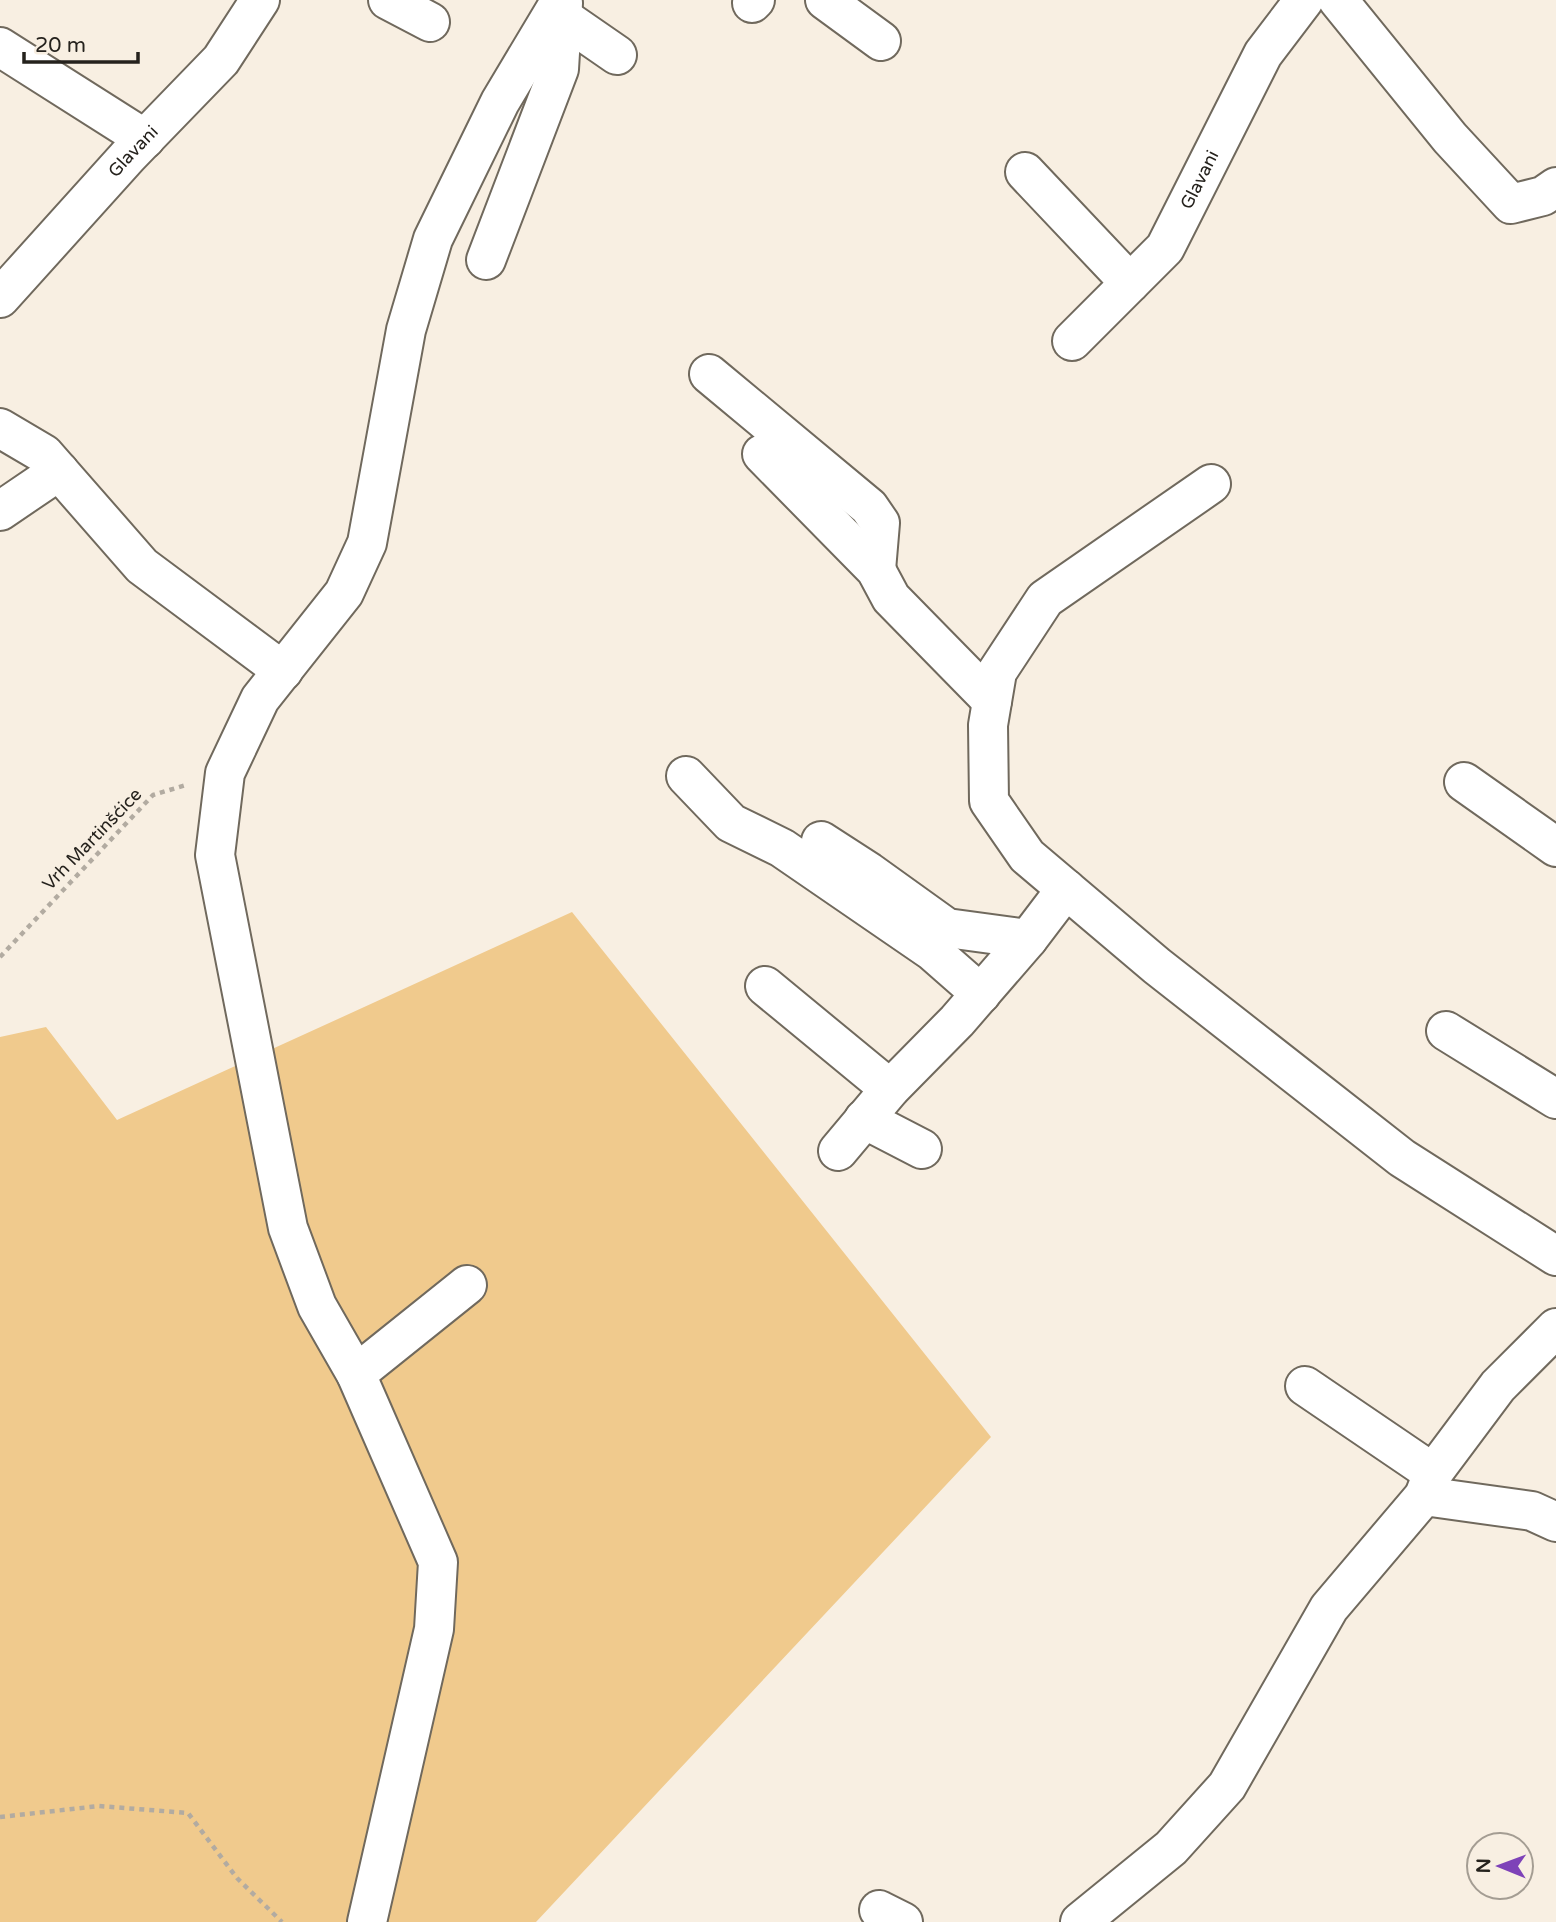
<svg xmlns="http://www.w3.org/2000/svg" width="1556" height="1922" viewBox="0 0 1556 1922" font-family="'Varela Round',sans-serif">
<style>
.green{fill:#f0ca8d}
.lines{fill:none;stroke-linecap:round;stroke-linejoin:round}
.minor-casing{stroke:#70695d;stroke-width:42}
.path{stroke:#b2aba1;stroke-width:4.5;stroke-dasharray:5 5;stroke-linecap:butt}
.minor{stroke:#fff;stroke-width:38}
.labels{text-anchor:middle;stroke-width:5;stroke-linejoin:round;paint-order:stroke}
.street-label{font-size:18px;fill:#25221d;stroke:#f8efe2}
</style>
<rect width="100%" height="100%" fill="#f8efe2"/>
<!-- green -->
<path class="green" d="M572,912l419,525 -455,485h-536v-885l46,-10 71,93z"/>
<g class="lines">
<defs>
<g id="minor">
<path d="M388,0l42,22"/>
<path d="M825,0l56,41"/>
<path d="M1338,0l112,138 61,66 32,-8 13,-9"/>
<path d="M752,3l3,-3"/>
<path d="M562,17l55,38"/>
<path d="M0,47l145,92"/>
<path d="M1025,172l105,111"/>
<path d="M486,260l73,-191 4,-66"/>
<path id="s1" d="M0,298l128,-142 93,-96 39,-60"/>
<path id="s2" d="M1072,341l93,-93 98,-194 41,-54"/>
<path d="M709,374l160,133 11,16 -4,47"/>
<path d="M0,428l44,26 98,112 141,105"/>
<path d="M762,454l114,116 15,28 101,103"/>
<path d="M1211,484l-166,115 -48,73 -9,53 1,76 38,55 130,110 245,192 154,98"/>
<path d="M0,511l59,-40"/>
<path d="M686,776l45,47 51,25 150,103 49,43"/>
<path d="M1464,782l92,65"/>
<path d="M821,841l48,31 78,56 81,11"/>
<path d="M765,986l125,103"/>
<path d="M1446,1031l110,68"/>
<path d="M864,1119l58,30"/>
<path d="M838,1151l52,-62 67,-68 71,-82 38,-50"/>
<path d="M356,1374l111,-89"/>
<path d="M1305,1386l128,87"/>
<path d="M1424,1496l108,15 24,11"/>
<path d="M879,1910l24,12"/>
<path d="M367,1922l67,-293 4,-67 -82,-188 -39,-68 -29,-78 -73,-373 10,-82 35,-74 84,-106 23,-50 39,-213 27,-91 67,-137 61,-102"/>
<path d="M1080,1922l91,-74 56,-62 102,-178 95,-112 9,-23 65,-87 58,-58"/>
</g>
</defs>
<!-- minor casing -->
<use href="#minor" class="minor-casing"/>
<!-- path -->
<g class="path">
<path d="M0,957l153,-162 33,-10"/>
<path d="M0,1817l99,-11 89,7 49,65 45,44"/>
</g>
<!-- minor -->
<use href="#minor" class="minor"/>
</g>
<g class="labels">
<!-- street labels -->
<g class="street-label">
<text dy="6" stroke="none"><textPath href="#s1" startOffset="198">Glavani</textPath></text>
<text dy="6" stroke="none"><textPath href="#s2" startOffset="208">Glavani</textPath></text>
<text transform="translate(92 839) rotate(-46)" y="6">Vrh Martinšćice</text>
</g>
</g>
<!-- north arrow -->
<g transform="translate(1500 1866) rotate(271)"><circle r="33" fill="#f8efe2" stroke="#a49d93" stroke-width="2"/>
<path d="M0-5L12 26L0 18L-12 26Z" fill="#7e42b8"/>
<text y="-10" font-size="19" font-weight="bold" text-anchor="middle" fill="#25221d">N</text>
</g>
<!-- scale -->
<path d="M24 52v10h114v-10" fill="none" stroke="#25221d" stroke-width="3.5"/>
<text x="35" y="52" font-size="21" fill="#25221d" stroke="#f8efe2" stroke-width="5" paint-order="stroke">20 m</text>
</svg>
